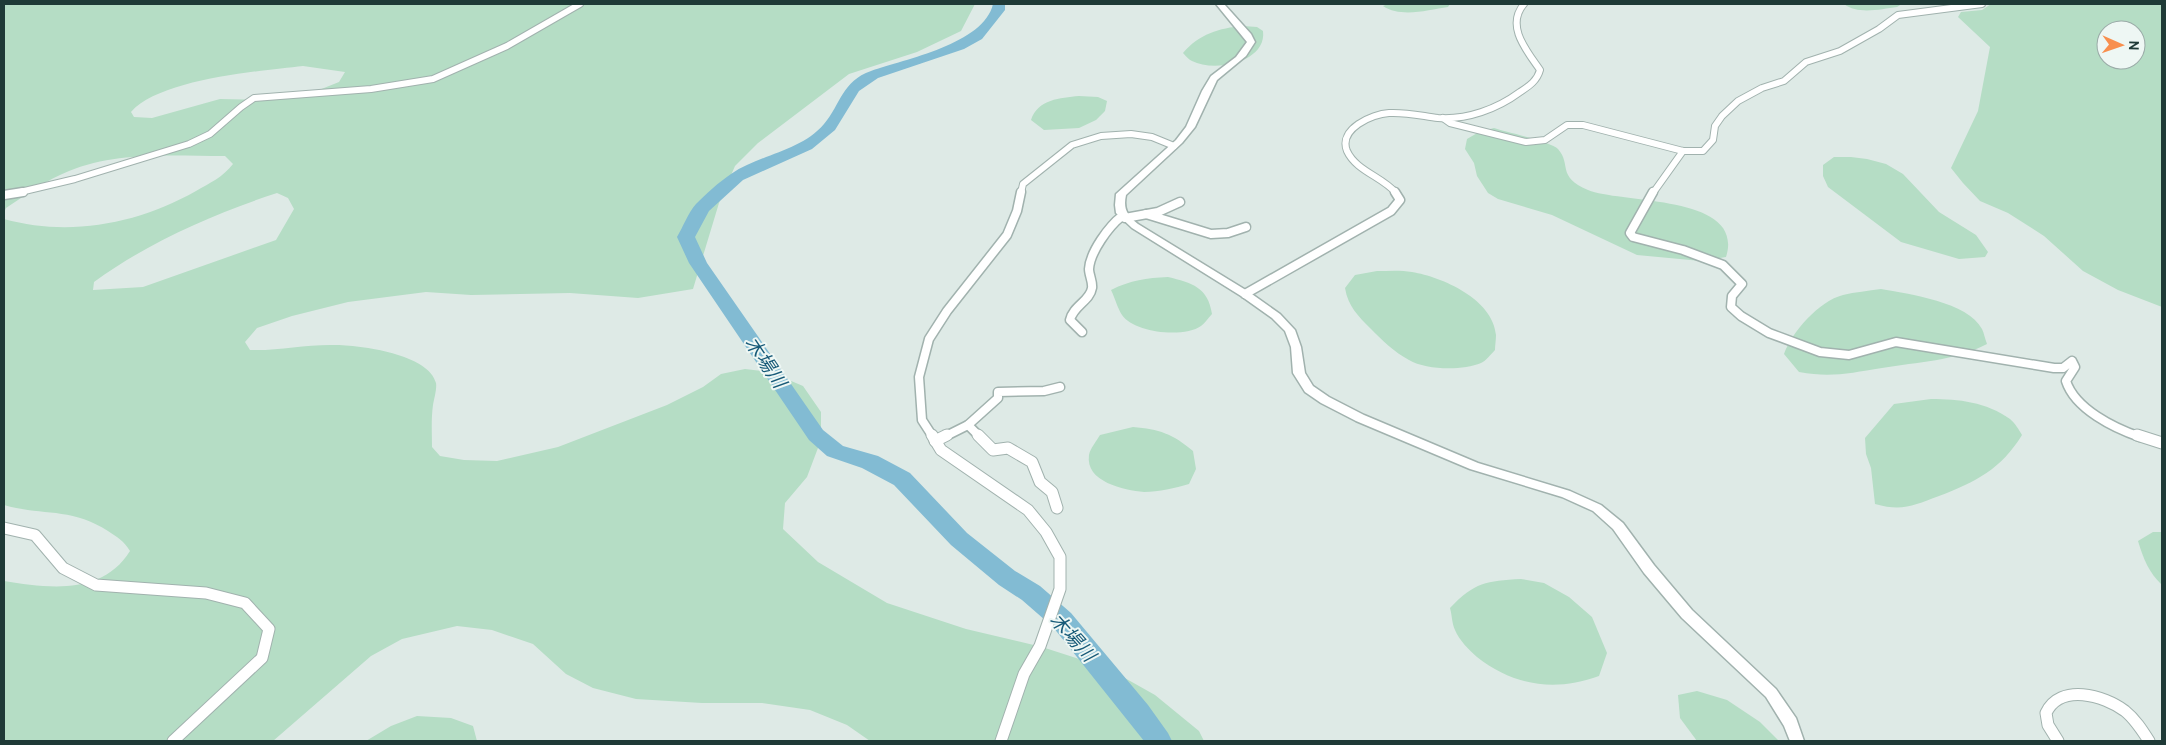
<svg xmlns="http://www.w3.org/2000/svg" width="2166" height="745" viewBox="0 0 2166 745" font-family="Overpass,'Noto Sans JP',sans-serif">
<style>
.green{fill:#b5ddc5;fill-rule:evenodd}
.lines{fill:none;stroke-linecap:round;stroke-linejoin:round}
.river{fill:#82bbd3;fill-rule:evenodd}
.minor-far2-casing{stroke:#a1b2ae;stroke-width:8}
.minor-far1-casing{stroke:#a1b2ae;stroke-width:11}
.minor-casing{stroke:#a1b2ae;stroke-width:13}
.tertiary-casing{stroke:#a1b2ae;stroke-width:3}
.minor-far2{stroke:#fff;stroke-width:6}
.minor-far1{stroke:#fff;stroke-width:8}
.minor{stroke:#fff;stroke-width:11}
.tertiary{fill:#fff;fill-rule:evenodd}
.labels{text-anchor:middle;stroke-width:4;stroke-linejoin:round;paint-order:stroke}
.water-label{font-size:19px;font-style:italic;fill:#175a78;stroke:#eef7f4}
</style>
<rect width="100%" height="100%" fill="#deeae6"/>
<!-- green -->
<g class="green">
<path d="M4,4h971l-14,27 -44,21 -68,22 -91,69 -23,23 -16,37 -26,86 -55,9 -68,-5 -99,2 -45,-3 -78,10 -56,14 -35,12 -12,14 5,8c27,1 53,-5 80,-5 24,-1 99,8 106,38 1,6 -2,16 -3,22 -2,14 -1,29 -1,42l8,9 24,4 33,1 61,-14 109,-42 36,-18 18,-13 24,-5 25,3 33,14 18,26v28l-14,37 -22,26 -2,26 35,33 69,41 79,26 76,18 65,21 48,27 44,36 5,10h-334l-23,-16 -37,-15 -48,-7h-60l-66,-4 -43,-11 -27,-14 -33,-30 -41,-14 -35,-4 -55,13 -31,17 -98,85h-269v-160c44,7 98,15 126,-30 -6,-10 -13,-14 -22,-20 -37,-24 -67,-15 -104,-26v-286c65,18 134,5 192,-28 14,-8 27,-14 37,-27l-8,-8c-51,0 -108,-5 -156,15 -23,9 -43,24 -63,37l-2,5zM303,66l42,6 -6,10 -20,8 -54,10 -45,-1 -68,19 -18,-1 -3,-5c29,-33 128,-41 172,-46zM277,193l11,5 6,11 -18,31 -133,47 -50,3 1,-8c55,-40 119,-68 183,-89z"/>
<path d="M1388,4h62l-2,3c-20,3 -47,11 -65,-1z"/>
<path d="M1844,4h58l-5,3c-16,2 -39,8 -53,-3z"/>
<path d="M1991,4h171v303l-44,-17 -35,-19 -39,-35 -36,-23 -28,-12 -17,-18 -12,-15 27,-57 12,-64 -32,-30 3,-5 21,-2zM2106,30h30v30h-30z"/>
<path d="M1243,26l14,1 6,4c4,31 -48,42 -71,30 -3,-1 -6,-5 -9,-8 16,-19 36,-25 60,-27z"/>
<path d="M1079,96l19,1 9,4 -2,10 -9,9 -17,8 -35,2 -13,-10c7,-21 29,-22 48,-24z"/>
<path d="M1494,128c12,4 58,14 64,21 14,16 -2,27 30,41 34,14 158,4 138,67l-25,4 -64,-6 -85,-40 -54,-16 -10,-6 -11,-17 -3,-13 -9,-14 2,-10 12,-7z"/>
<path d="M1834,157h17l16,2 19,5 17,10 36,38 37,23 12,17 -3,5 -26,2 -58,-17 -73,-55 -5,-11v-11z"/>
<path d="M1377,271c11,0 24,-1 35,1 30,5 81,27 84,63 0,5 -1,10 -1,15 -4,4 -9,11 -14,13 -19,8 -55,7 -72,-3 -15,-8 -26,-19 -38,-31 -13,-13 -23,-23 -26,-41l10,-13z"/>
<path d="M1168,277c24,6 40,10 44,37 -4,4 -7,9 -11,12 -17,12 -67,7 -79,-11 -5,-8 -7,-17 -11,-25 20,-10 35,-12 57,-13z"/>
<path d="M1881,289c28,5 87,13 101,40 2,4 3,10 5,15 -33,17 -69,18 -105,24 -32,5 -51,10 -83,4l-15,-18c8,-22 35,-53 59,-59 12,-3 25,-4 38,-6z"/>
<path d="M1931,399c28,0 55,3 79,20 5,4 9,11 12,16 -21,34 -46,47 -83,61 -25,9 -36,16 -64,8l-4,-36 -5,-14 -1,-16 29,-34z"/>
<path d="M1133,427c26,2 40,7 60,24l3,18 -7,15c-14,4 -30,8 -45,8 -20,-2 -59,-10 -55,-37 1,-6 8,-15 11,-20z"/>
<path d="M2153,532h9v53c-13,-12 -19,-27 -24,-44z"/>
<path d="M1521,579l23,4 25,14 23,20 15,36 -8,23c-44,16 -85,10 -122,-19 -8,-7 -18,-17 -22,-27 -3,-6 -3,-15 -5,-22 25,-26 36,-27 71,-29z"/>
<path d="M1697,691l30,9 33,22 19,19h-82l-17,-23 -2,-23z"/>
<path d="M417,716l34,2 22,8 4,15h-111l25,-15z"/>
</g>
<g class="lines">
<!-- river -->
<path class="river" d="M993,4h12v6l-23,29 -18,10 -86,29 -19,13 -24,39 -23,19 -69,31 -34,31 -14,26 12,26 116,167 20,16 35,10 32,17 57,60 48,38 25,15 31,27 77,92 20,28 4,8h-28l-91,-114 -31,-27 -23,-15 -48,-40 -57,-60 -32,-17 -35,-12 -18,-16 -120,-177 -12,-26c6,-10 11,-24 19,-33 10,-10 23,-22 35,-30 29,-20 69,-22 93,-50 17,-20 18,-43 47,-53 34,-12 113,-27 122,-67z"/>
<defs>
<g id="minor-far2">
<path d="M1443,118l7,5 76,19 19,-2 22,-15h16l100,26h20l10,-11 2,-14 7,-10 16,-15 24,-13 22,-7 22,-19 34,-11 39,-22 19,-14 84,-11"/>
<path d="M16,193l59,-14 114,-35 21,-10 31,-27 13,-9 117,-9 62,-10 74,-33 73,-42"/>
<path d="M1021,193l2,-9 49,-39 29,-9 30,-2 21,3 22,9"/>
<path d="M1396,193c-13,-16 -40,-22 -49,-42 -9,-22 25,-37 42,-38 17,-1 33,3 49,5 29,2 59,-9 82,-26 9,-6 17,-11 20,-22 -13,-19 -35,-44 -16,-66"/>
<path d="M1653,193l30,-42"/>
</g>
<g id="minor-far1">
<path d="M1653,192l-23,41 3,4 50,13 40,15 19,19 -10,12 -1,11 10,9 28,17 51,19 29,3 47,-13 158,26h9l9,-7 3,6 -9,14c9,28 48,47 74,56"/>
<path d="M4,195l19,-3"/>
<path d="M1146,214l65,20 17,-1 18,-6"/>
<path d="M1125,218l33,-6 22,-10"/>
<path d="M1245,294l146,-83 9,-11 -5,-8"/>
<path d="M1082,332l-12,-12c3,-14 20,-19 22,-32 1,-6 -3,-13 -3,-19 1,-17 20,-43 33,-53"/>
<path d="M968,425l12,12"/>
<path d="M933,437l-11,-17 -3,-43 10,-38 18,-28 60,-76 10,-24 4,-19"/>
<path d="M944,437l24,-12 30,-27v-6l46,-1 16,-4"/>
</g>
<g id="minor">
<path d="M932,435l9,15 87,60 18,22 14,25v32l-20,57 -16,28 -23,67"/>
<path d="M978,435l15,15 15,-2 24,14 8,20 12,10 5,16"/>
<path d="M2137,435l25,8"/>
<path d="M935,441l12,-6"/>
<path d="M4,528l31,7 28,33 33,17 110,8 39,10 24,26 -7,29 -89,83"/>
<path d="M2058,741l-10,-16 -2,-12c14,-30 58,-18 79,-2 10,8 17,19 24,30"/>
</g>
<path id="tertiary" d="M1216,4h8l27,30 4,8 -9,14 -29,24 -22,47 -13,16 -56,52c-3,14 1,20 12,29l111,68 31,22 15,16 6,17 4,26 8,13 16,11 35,18 114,48 92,28 31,14 22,18 31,42 38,45 84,79 20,29 8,23h-14l-6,-15 -18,-29 -84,-79 -38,-45 -31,-44 -20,-18 -31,-14 -92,-28 -114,-48 -35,-18 -16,-11 -12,-19 -2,-26 -6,-16 -13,-13 -31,-22 -109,-68 -16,-15 -1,-8 1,-11 60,-54 10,-13 16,-36 9,-15 25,-19 11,-15z"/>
</defs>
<!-- minor-far2 casing -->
<use href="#minor-far2" class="minor-far2-casing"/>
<!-- minor-far1 casing -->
<use href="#minor-far1" class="minor-far1-casing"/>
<!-- minor casing -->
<use href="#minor" class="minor-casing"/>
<!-- tertiary casing -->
<use href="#tertiary" class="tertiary-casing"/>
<!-- minor-far2 -->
<use href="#minor-far2" class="minor-far2"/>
<!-- minor-far1 -->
<use href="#minor-far1" class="minor-far1"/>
<!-- minor -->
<use href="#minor" class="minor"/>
<!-- tertiary -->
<use href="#tertiary" class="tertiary"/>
</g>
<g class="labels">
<!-- water labels -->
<g class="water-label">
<text transform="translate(766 362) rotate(56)" y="7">木場川</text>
<text transform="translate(1073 637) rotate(48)" y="7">木場川</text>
</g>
</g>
<!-- border -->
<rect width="2166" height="745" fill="none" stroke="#1f3a37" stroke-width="10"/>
<!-- north arrow -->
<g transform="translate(2121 45) rotate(92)"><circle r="24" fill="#eef7f4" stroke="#9baba8"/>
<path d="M0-4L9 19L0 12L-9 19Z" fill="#f88f4e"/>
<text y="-8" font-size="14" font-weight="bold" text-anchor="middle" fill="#1f3a37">N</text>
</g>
</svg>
